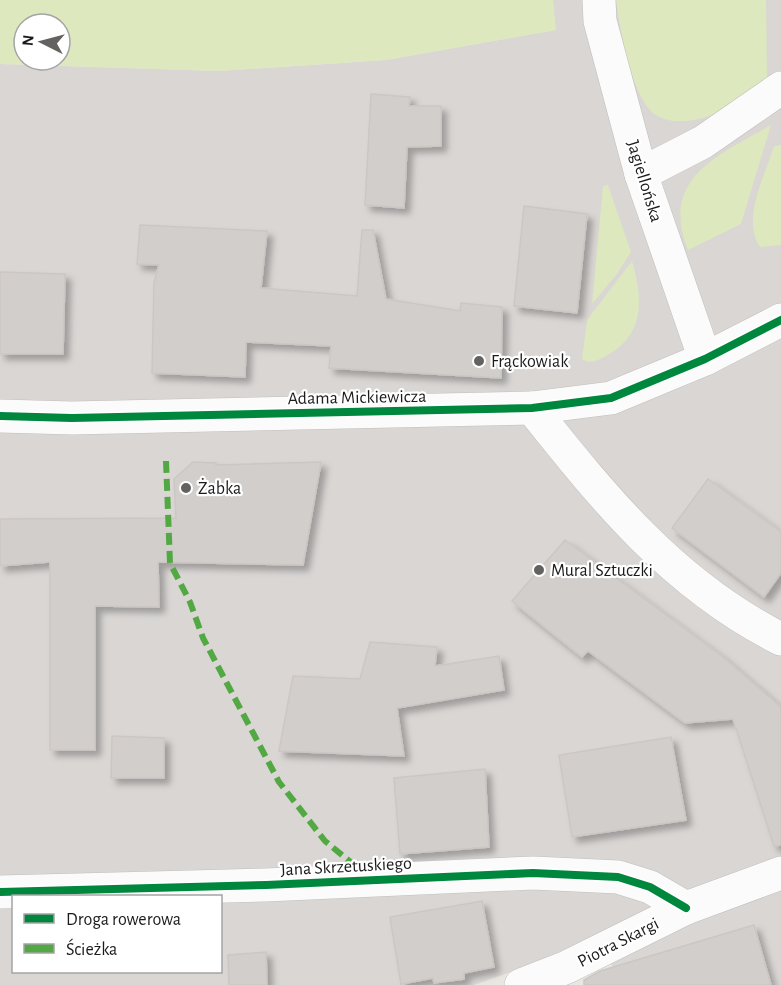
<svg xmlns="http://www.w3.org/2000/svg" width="781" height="985" viewBox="0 0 781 985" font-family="'Alegreya Sans',sans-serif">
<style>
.residential{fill:#d9d6d4;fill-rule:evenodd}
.grass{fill:#dde8bf;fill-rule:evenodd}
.building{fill:#d2cecb;stroke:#cdc7c4;stroke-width:1.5;filter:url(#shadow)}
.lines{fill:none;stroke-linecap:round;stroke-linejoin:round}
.minor-casing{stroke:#c1bfbd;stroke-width:34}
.minor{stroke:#fcfbfb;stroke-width:33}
.quiet{stroke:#52a943;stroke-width:6;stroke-dasharray:12 6;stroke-linecap:butt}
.cycleway-casing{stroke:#fff;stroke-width:11}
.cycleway{stroke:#00873e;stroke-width:8}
.poi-dot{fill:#636261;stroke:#fff;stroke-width:2}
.labels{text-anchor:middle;stroke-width:4.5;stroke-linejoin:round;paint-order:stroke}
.street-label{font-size:18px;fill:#1b1b1b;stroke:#fff}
.poi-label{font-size:18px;fill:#1b1b1b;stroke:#fff;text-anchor:start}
</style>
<defs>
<filter id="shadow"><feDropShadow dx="5.5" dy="5.5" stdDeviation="3" flood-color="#0004"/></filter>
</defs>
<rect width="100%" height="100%" fill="#eae6e2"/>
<!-- residential -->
<path class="residential" d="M553,0h228v985h-160l-21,-45 -126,45h-474v-921l220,7 166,-11 169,-30zM14,896h206v76h-206z"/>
<!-- grass -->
<g class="grass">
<path d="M0,0h553l3,30 -170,30 -166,11 -220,-7zM24,24h36v36h-36z"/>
<path d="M616,0h150l1,79c-11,8 -21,18 -33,25 -20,13 -56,25 -78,11 -24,-15 -36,-87 -40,-115z"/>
<path d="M771,125l-30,99 -53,26c-29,-72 31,-95 83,-125z"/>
<path d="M781,145v100l-21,2c-19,-29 5,-71 14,-101z"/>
<path d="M608,185l23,67 -14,22 -25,30 11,-118z"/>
<path d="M632,261c11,38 14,75 -28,96 -7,4 -15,7 -22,2l5,-39z"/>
</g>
<!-- building -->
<g class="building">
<path d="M371,94l39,3 -1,9h32v40l-34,1 -3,61 -39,-3z"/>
<path d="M524,206l63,8 -10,99 -63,-7z"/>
<path d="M140,225l127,6 -6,57 96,8 5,-66h11l13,69 74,12 1,-8 41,4 -1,71 -172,-10 2,-22 -85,-4 -1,35 -93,-4 2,-91 5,-17 -22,-1z"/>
<path d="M0,272l65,2 -2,80h-63z"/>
<path d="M193,462l23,1v2l105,-3 -18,103 -145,-3 1,45 -64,-1v144h-45v-188l-50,4v-47l176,-1 -2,-39z"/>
<path d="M708,479l73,53v41l-17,24 -92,-69z"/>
<path d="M565,540l158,117 58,50v138l-7,1 -41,-127 -48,4 -97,-72 -6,6 -70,-56z"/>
<path d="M370,642l67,5 -2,19 64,-10 5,34 -107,18 7,48 -125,-5 14,-75 67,3z"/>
<path d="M112,736l52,2v40h-53z"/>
<path d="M671,737l15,83 -114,17 -13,-82z"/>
<path d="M485,769l4,78 -89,7 -6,-76z"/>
<path d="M482,901l12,66 -30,6v6l-30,4 -1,-5 -32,6 -11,-67z"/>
<path d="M754,925l17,60h-187v-5l16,-9z"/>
<path d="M266,952l1,33h-38l-1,-30z"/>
</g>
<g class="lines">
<defs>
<g id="minor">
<path d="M599,0l1,21 41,153 64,185"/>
<path d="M641,174l62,-32 78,-54"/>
<path d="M532,408c73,92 142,177 249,231"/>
<path d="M0,416l72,2 460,-10 79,-10 94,-39 76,-39"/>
<path d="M0,892l266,-7 267,-12 85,4 32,10 36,21"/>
<path d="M521,985l46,-18 119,-59 95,-35"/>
</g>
</defs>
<!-- minor casing -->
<use href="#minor" class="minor-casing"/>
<!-- minor -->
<use href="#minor" class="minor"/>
<!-- quiet -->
<path class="quiet" d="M166,461l4,102 20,39 13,36 76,144 46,59 28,23"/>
<defs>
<g id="cycleway">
<path d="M0,416l72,2 460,-10 79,-10 94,-39 76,-39"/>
<path d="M0,892l266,-7 267,-12 85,4 32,10 36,21"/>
</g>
</defs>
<!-- cycleway casing -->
<use href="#cycleway" class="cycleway-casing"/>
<!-- cycleway -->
<use href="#cycleway" class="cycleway"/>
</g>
<!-- markers -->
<g class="poi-dot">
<circle cx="479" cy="361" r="6"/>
<circle cx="186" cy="488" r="6"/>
<circle cx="539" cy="570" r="6"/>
</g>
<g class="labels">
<!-- street labels -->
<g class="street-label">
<text transform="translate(645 181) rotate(73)" y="6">Jagiellońska</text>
<text transform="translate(357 397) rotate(-1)" y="6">Adama Mickiewicza</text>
<text transform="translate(346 866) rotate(-3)" y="6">Jana Skrzetuskiego</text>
<text transform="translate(618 942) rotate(-27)" y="6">Piotra Skargi</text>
</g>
<!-- poi labels -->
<g class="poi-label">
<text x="491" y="367">Frąckowiak</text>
<text x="198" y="494">Żabka</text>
<text x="551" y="576">Mural Sztuczki</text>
</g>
</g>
<!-- legend -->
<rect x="12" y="895" width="210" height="78" fill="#ffffff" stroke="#a4a4a4" stroke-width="1.5"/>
<rect x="24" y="914" width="30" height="9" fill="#00873e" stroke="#a4a4a4" stroke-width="1.5"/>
<text x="66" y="925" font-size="18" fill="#1b1b1b">Droga rowerowa</text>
<rect x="24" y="944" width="30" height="9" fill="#52a943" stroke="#a4a4a4" stroke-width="1.5"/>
<text x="66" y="955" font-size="18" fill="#1b1b1b">Ścieżka</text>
<!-- north arrow -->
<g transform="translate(42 42) rotate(276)"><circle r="28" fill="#ffffff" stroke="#a4a4a4" stroke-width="1.5"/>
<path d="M0-4.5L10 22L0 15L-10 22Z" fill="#636261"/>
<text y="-9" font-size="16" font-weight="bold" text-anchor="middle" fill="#1b1b1b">N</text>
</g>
</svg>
